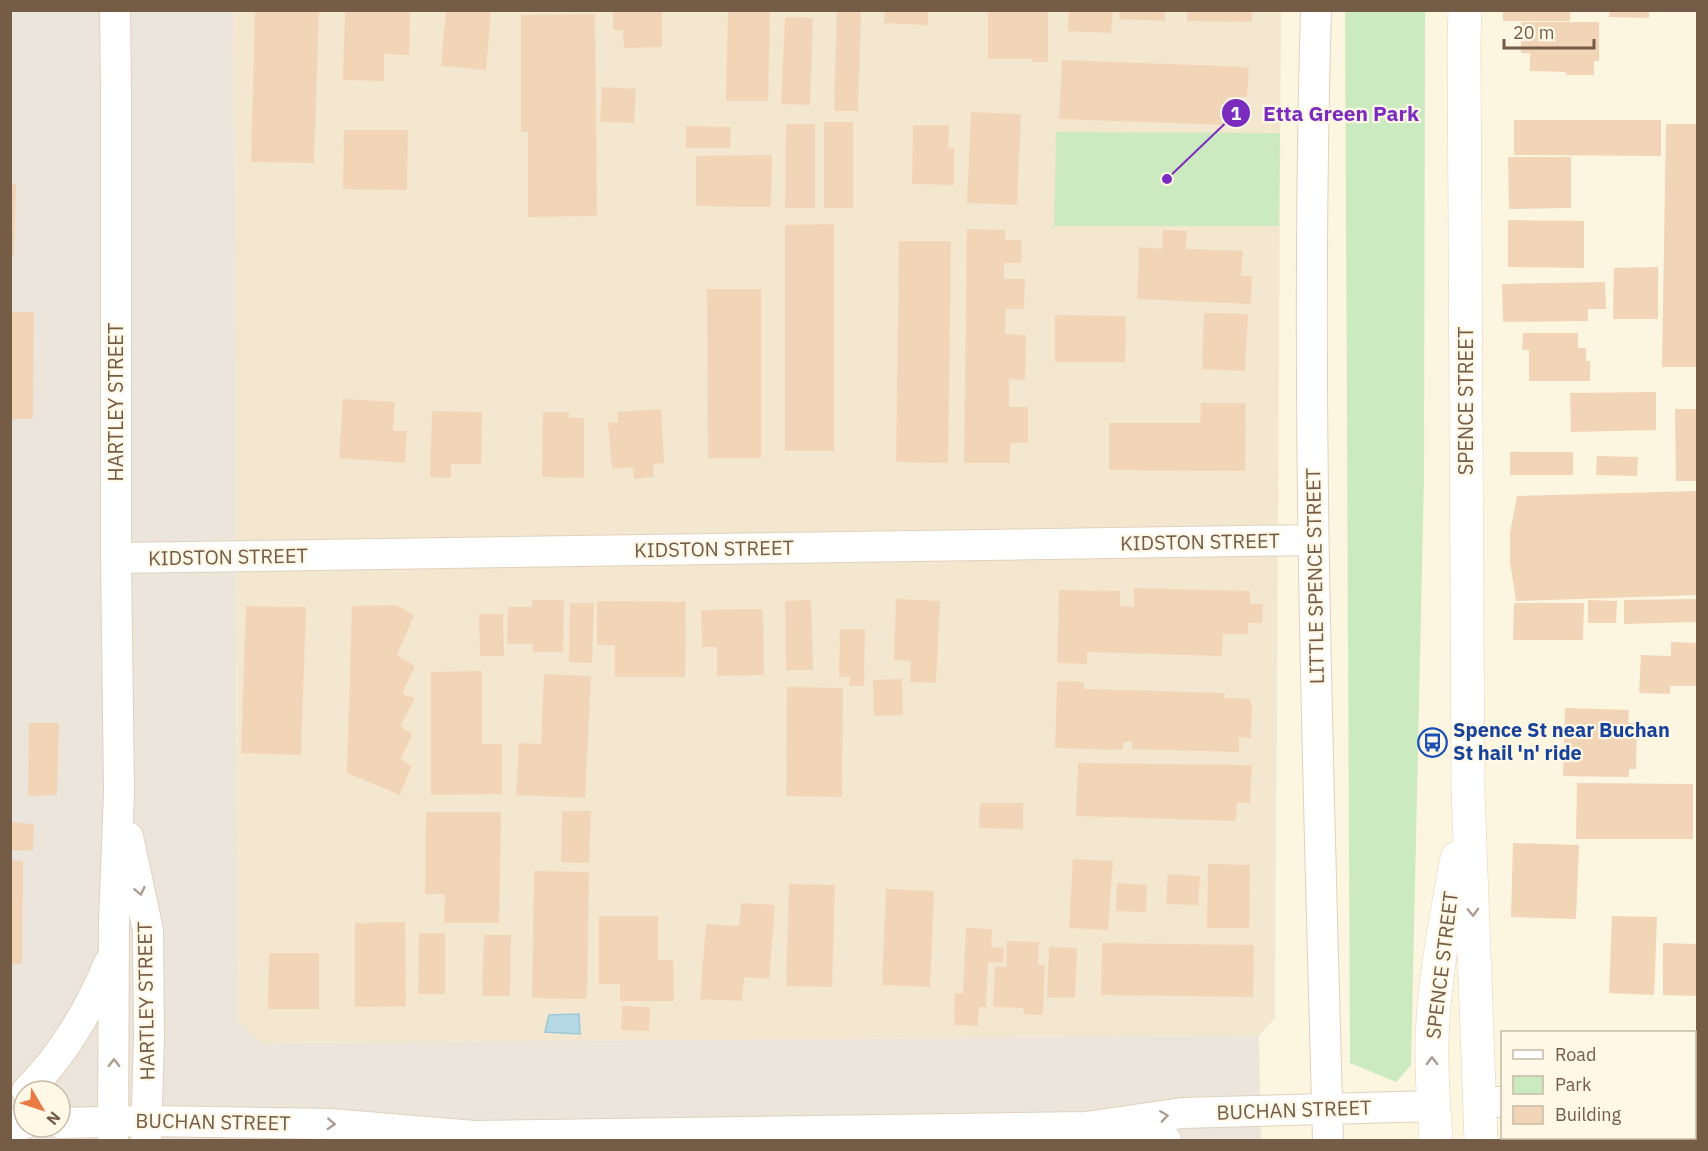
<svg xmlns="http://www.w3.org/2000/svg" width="1708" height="1151" viewBox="0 0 1708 1151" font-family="'IBM Plex Sans',sans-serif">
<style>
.residential{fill:#f4e7cf}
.industrial{fill:#ebe5dc;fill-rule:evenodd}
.green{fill:#cceabf}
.water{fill:#b5dae6;stroke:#9bc8d8;stroke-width:1.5}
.building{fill:#f2d5b7}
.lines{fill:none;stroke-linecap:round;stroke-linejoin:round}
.street-casing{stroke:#e1d1bc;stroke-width:32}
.secondary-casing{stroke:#e6d3ba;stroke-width:34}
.street{stroke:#fff;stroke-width:30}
.secondary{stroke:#fff;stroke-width:33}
.oneway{stroke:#ac9d91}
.labels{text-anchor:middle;stroke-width:4.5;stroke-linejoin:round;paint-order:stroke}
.street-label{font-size:20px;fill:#745c47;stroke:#fff8e7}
.transit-label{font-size:20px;font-weight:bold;fill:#164399;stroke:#fff8e7;text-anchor:start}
.leader{fill:none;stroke:#7b2cbf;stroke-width:2}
.callout-dot{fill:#7b2cbf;stroke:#fff8e7;stroke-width:2}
.mark-label{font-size:18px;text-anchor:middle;font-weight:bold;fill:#fff}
.callout-label{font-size:21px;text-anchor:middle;font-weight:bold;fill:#7b2cbf;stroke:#fff8e7;stroke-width:4.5;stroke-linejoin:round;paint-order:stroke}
</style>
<rect width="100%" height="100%" fill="#fcf5e0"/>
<!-- residential -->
<path class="residential" d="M233,11h1048l-6,1007 -16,18 -998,7 -23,-20z"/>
<!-- industrial -->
<path class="industrial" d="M10,11h223l5,1011 23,21 998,-7 2,104h-1250zM24,1091h36v36h-36z"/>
<!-- green -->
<g class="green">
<path d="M1345,11h80l-1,465 -13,589 -15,17 -46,-19z"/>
<path d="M1056,132l224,1 -1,93h-225z"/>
</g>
<!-- water -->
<path class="water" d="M579,1014l1,20 -35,-2 4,-17z"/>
<!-- building -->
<g class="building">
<path d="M255,10h64l-5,153 -63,-1z"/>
<path d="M446,10h45l-5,60 -45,-4z"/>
<path d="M613,10h49v37l-38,1 -1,-18h-10z"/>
<path d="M728,10h42l-2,91h-42z"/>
<path d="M837,10h24l-3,101h-24z"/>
<path d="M885,10h43v15l-44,-2z"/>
<path d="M988,10h60v52h-16v-3h-44z"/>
<path d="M1069,10h44l-2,23 -43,-2z"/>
<path d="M1120,10h45v11l-46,-2z"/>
<path d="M1187,10h65v12l-65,-1z"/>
<rect x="1503" y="10" width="67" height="11"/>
<path d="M1610,10h39v8l-40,-1z"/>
<path d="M345,11l65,1 -1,43 -25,-1v27l-41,-1z"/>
<path d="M595,14l2,202 -69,1v-85h-7v-117z"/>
<path d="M785,17l28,1 -3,87 -29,-1z"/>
<path d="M1521,22h78v39h-5v14h-28v-3l-36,-1v-18h-9z"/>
<path d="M1062,60l187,7 -2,30h-20v28l-168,-6z"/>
<path d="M602,87l34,2 -2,34 -34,-1z"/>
<path d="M971,112l50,2 -4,91 -50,-2z"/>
<path d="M1514,120h147v36l-147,-1z"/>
<rect x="824" y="122" width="29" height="86"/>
<path d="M786,124h29v84h-30z"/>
<path d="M1666,124h32v243h-36z"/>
<path d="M913,125h36l-1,23h6v37l-42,-1z"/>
<path d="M686,126l45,1 -1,21h-44z"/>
<path d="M344,130h64l-1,60 -64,-1z"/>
<path d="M772,155l-1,52 -75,-1v-50z"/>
<path d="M1508,157h63v51l-62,1z"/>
<path d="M10,184h6l-2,72h-4z"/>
<path d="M1508,220l76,1v47l-76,-1z"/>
<path d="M834,224v227h-49v-226z"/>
<path d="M967,229l38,1v10h17l-1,23h-17v16h21l-1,30h-18l-1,25 21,1 -1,45 -16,-1v28h19v36h-18v20h-46z"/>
<path d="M1163,230l24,1 -1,18 57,2 -2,25h11l-1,28 -114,-5 2,-52 23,2z"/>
<path d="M899,241h52l-3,222 -52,-1z"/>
<path d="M1658,267v52h-45l1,-51z"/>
<path d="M1605,282l1,27h-18v12l-85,1 -1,-38z"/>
<path d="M707,289h54v169h-53z"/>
<path d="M10,312h24l-1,107h-23z"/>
<path d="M1204,313l44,1 -3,57 -43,-2z"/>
<path d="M1055,315l71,1 -1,46h-70z"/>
<path d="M1523,333h55v15h8v13h4v20h-61v-31h-7z"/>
<path d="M1656,392v38l-85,2 -1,-39z"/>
<path d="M343,399l52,3 -2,29h14l-2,32 -66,-5z"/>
<path d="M1201,403h45l-1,68 -136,-1v-47h91z"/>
<path d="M661,409l3,54 -11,1 1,13 -20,2 -1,-12 -21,2 -4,-46 10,-1 -1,-10z"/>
<path d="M1675,409h23v72h-22z"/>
<path d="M432,411l50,1 -1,52h-30v14l-21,-1z"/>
<path d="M543,412h26v6h15v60l-42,-1z"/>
<rect x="1510" y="452" width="63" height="23"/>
<path d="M1597,456l41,1 -1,19 -41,-1z"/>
<path d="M1698,491v104l-182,6 -6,-39v-29l7,-37z"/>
<path d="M1134,588l116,3v13h13l-1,19h-14v11h-25l-1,22 -135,-4v12l-30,-1 2,-73 61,1v15l14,1z"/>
<path d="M896,599l44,2 -4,82 -26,-1 1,-21 -17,-1z"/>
<path d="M1696,599v23l-72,2v-24z"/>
<path d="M532,600h32l-1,52h-30v-8h-26l1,-37h24z"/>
<path d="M811,600l2,70h-27l-1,-69z"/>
<path d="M1588,600l29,1 -1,22h-28z"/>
<path d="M597,601l89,1 -1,75h-70v-32h-18z"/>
<path d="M570,603h24l-2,60 -23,-1z"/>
<path d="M1514,603h70l-1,37h-70z"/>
<path d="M396,605l18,10 -17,40 18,11 -13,28 13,4 -15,28 12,8 -11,25 10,8 -11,28 -53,-22 5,-167z"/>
<path d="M246,606l60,1 -5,148 -60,-2z"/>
<path d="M763,609l1,66 -47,1v-29h-15l-1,-37z"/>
<path d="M479,614h24l1,42h-24z"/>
<path d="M840,629h25l-1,57h-15l1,-9h-11z"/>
<path d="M1671,642l27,1v43h-28v8l-31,-1 2,-38 30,1z"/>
<path d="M482,671v73h20v50l-71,1v-123z"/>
<path d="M544,674l47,2 -6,122 -69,-3 3,-52 22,1z"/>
<path d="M902,679l1,36 -29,1 -1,-36z"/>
<path d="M1057,681l27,1v7l141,4 -1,5 26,1v5h2l-1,34 -12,-1v15l-107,-3v-7h-9v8l-68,-2z"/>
<path d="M787,687l56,1 -1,109 -56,-1z"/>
<path d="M1565,708l64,2 -1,13h9l-1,46h-7v8l-66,-1z"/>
<path d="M29,723h30l-2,72 -29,1z"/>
<path d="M1078,763l174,2 -2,38h-13l-1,18 -160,-5z"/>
<path d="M1577,783l116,1v55h-117z"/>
<path d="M980,803h43v26l-44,-1z"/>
<path d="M562,811h29l-2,52 -28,-1z"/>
<path d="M426,812h75l-2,111h-55l1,-29h-20z"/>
<path d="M10,822l24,2 -1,27 -23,-1z"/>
<path d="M1513,843l66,2 -3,74 -65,-2z"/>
<path d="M1073,859l40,2 -5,69 -39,-2z"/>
<path d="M10,860l13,1 -1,103h-12z"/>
<path d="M1208,864l42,1 -1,63h-42z"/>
<path d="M534,871l55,1 -2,127 -55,-1z"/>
<path d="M1168,874l32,2 -2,29 -32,-1z"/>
<path d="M1117,883l30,2 -1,27 -30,-1z"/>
<path d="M789,884l46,1 -3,102 -46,-1z"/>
<path d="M886,889l48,2 -4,96 -48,-2z"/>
<path d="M741,903l34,2 -6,74 -25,-2 -2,24 -42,-2 6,-75 33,2z"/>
<path d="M599,916h59v44h15l1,41h-54v-17h-21z"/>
<path d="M1612,916l45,1 -3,78 -45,-2z"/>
<path d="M405,922l1,84 -51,1v-84z"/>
<path d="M966,928l26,1 -1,18 13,1 -1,15 -15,-1 -2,45h-7l-1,19 -24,-1 1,-32h8z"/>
<path d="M419,933h26v61h-27z"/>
<path d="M484,935h27l-1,61h-28z"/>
<path d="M1007,941l32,1 -1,23h7l-2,50 -19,-1 -1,-6 -30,-1 2,-41 11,1z"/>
<path d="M1102,943l152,2 -1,52 -152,-2z"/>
<path d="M1663,943l35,1v52l-35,-1z"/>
<path d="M1049,947l28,1 -2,50 -28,-1z"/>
<path d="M269,953h50v56h-51z"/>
<path d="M622,1006l28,1 -1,24 -28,-1z"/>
</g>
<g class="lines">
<defs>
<g id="street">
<path d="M1316,10c-11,377 2,754 12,1130"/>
<path d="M116,558l1197,-18"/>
<path d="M128,837l20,93 1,106 -3,104"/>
<path d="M27,1091c37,-37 62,-80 82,-128"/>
<path d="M1480,1102h22"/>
<path d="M60,1123l87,-2 183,3 144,12 612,-9 96,-14 252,-7"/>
<path d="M10,1124h14"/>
<path d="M1694,1124l4,-1"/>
<path d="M1113,1132l53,8"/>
<path d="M113,1140l1,-217 5,-130 -3,-235v-469l-1,-79"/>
<path d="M1570,1140l30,-2"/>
</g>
<g id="secondary">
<path d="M1465,10l-1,31 4,750 13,349"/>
<path d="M1436,1140c-2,-33 -5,-67 -4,-100 2,-62 14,-122 25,-182"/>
</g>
</defs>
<!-- street casing -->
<use href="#street" class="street-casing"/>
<!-- secondary casing -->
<use href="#secondary" class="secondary-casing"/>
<!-- street -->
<use href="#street" class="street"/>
<!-- secondary -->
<use href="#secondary" class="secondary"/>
</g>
<!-- one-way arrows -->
<defs><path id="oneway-chevron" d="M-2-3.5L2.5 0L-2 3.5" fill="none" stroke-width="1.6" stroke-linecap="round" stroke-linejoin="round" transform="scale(1.5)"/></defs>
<g class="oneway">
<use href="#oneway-chevron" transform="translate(140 891) rotate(78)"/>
<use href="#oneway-chevron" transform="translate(1473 912) rotate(88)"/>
<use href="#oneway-chevron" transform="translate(1432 1061) rotate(-91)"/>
<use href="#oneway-chevron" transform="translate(114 1063) rotate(-90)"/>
<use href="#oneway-chevron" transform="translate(1164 1116) rotate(-8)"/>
<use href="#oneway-chevron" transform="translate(331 1124) rotate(3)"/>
</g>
<!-- icons -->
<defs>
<symbol id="bus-ring" viewBox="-11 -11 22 22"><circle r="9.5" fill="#fff8e7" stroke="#1a4fb4" stroke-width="1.5"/><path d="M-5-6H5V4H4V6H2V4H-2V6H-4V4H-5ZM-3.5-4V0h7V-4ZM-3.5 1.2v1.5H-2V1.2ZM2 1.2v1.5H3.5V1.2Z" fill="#1a4fb4"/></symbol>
</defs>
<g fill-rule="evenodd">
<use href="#bus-ring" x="1416" y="726" width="33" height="33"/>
</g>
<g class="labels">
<!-- street labels -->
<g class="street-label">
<text transform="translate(1466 401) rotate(-90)" y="7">SPENCE STREET</text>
<text transform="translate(116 402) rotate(-90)" y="7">HARTLEY STREET</text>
<text transform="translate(1200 542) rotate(-1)" y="7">KIDSTON STREET</text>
<text transform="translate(714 549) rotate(-1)" y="7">KIDSTON STREET</text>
<text transform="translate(228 557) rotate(-1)" y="7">KIDSTON STREET</text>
<text transform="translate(1315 576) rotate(-91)" y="7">LITTLE SPENCE STREET</text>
<text transform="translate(1442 965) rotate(-83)" y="7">SPENCE STREET</text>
<text transform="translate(146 1001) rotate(-91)" y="7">HARTLEY STREET</text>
<text transform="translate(1294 1110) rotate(-2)" y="7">BUCHAN STREET</text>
<text transform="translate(213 1122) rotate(1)" y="7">BUCHAN STREET</text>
</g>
<!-- transit labels -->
<g class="transit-label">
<text x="1453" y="737">Spence St near Buchan<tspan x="1453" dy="23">St hail 'n' ride</tspan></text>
</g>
</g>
<!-- callouts -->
<path class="leader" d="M1167 179L1236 113"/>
<g class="callout-dot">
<circle cx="1167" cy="179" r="6"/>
<circle cx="1236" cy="113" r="15"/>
</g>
<g class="mark-label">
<text x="1236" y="120">1</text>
</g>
<g class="callout-label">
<text x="1341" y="121">Etta Green Park</text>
</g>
<!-- border -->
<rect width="1708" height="1151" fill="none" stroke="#745c47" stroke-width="24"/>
<!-- legend -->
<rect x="1501" y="1031" width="195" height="108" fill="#fff8e7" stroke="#c7baa7" stroke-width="1.5"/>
<rect x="1513" y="1050" width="30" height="9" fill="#ffffff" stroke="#c7baa7" stroke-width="1.5"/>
<text x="1555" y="1061" font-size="18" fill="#745c47">Road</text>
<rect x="1513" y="1076" width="30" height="18" fill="#cceabf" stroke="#c7baa7" stroke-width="1.5"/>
<text x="1555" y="1091" font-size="18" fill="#745c47">Park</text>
<rect x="1513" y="1106" width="30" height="18" fill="#f2d5b7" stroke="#c7baa7" stroke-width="1.5"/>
<text x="1555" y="1121" font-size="18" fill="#745c47">Building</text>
<!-- north arrow -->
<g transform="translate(42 1109) rotate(129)"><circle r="28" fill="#fff8e7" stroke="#c7baa7" stroke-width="1.5"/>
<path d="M0-4.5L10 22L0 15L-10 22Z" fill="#e97a42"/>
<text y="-9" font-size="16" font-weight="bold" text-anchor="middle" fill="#745c47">N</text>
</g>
<!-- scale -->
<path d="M1504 39v9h90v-9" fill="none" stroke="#745c47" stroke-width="3"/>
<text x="1513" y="39" font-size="18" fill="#745c47" stroke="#fff8e7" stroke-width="4.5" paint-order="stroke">20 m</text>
</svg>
